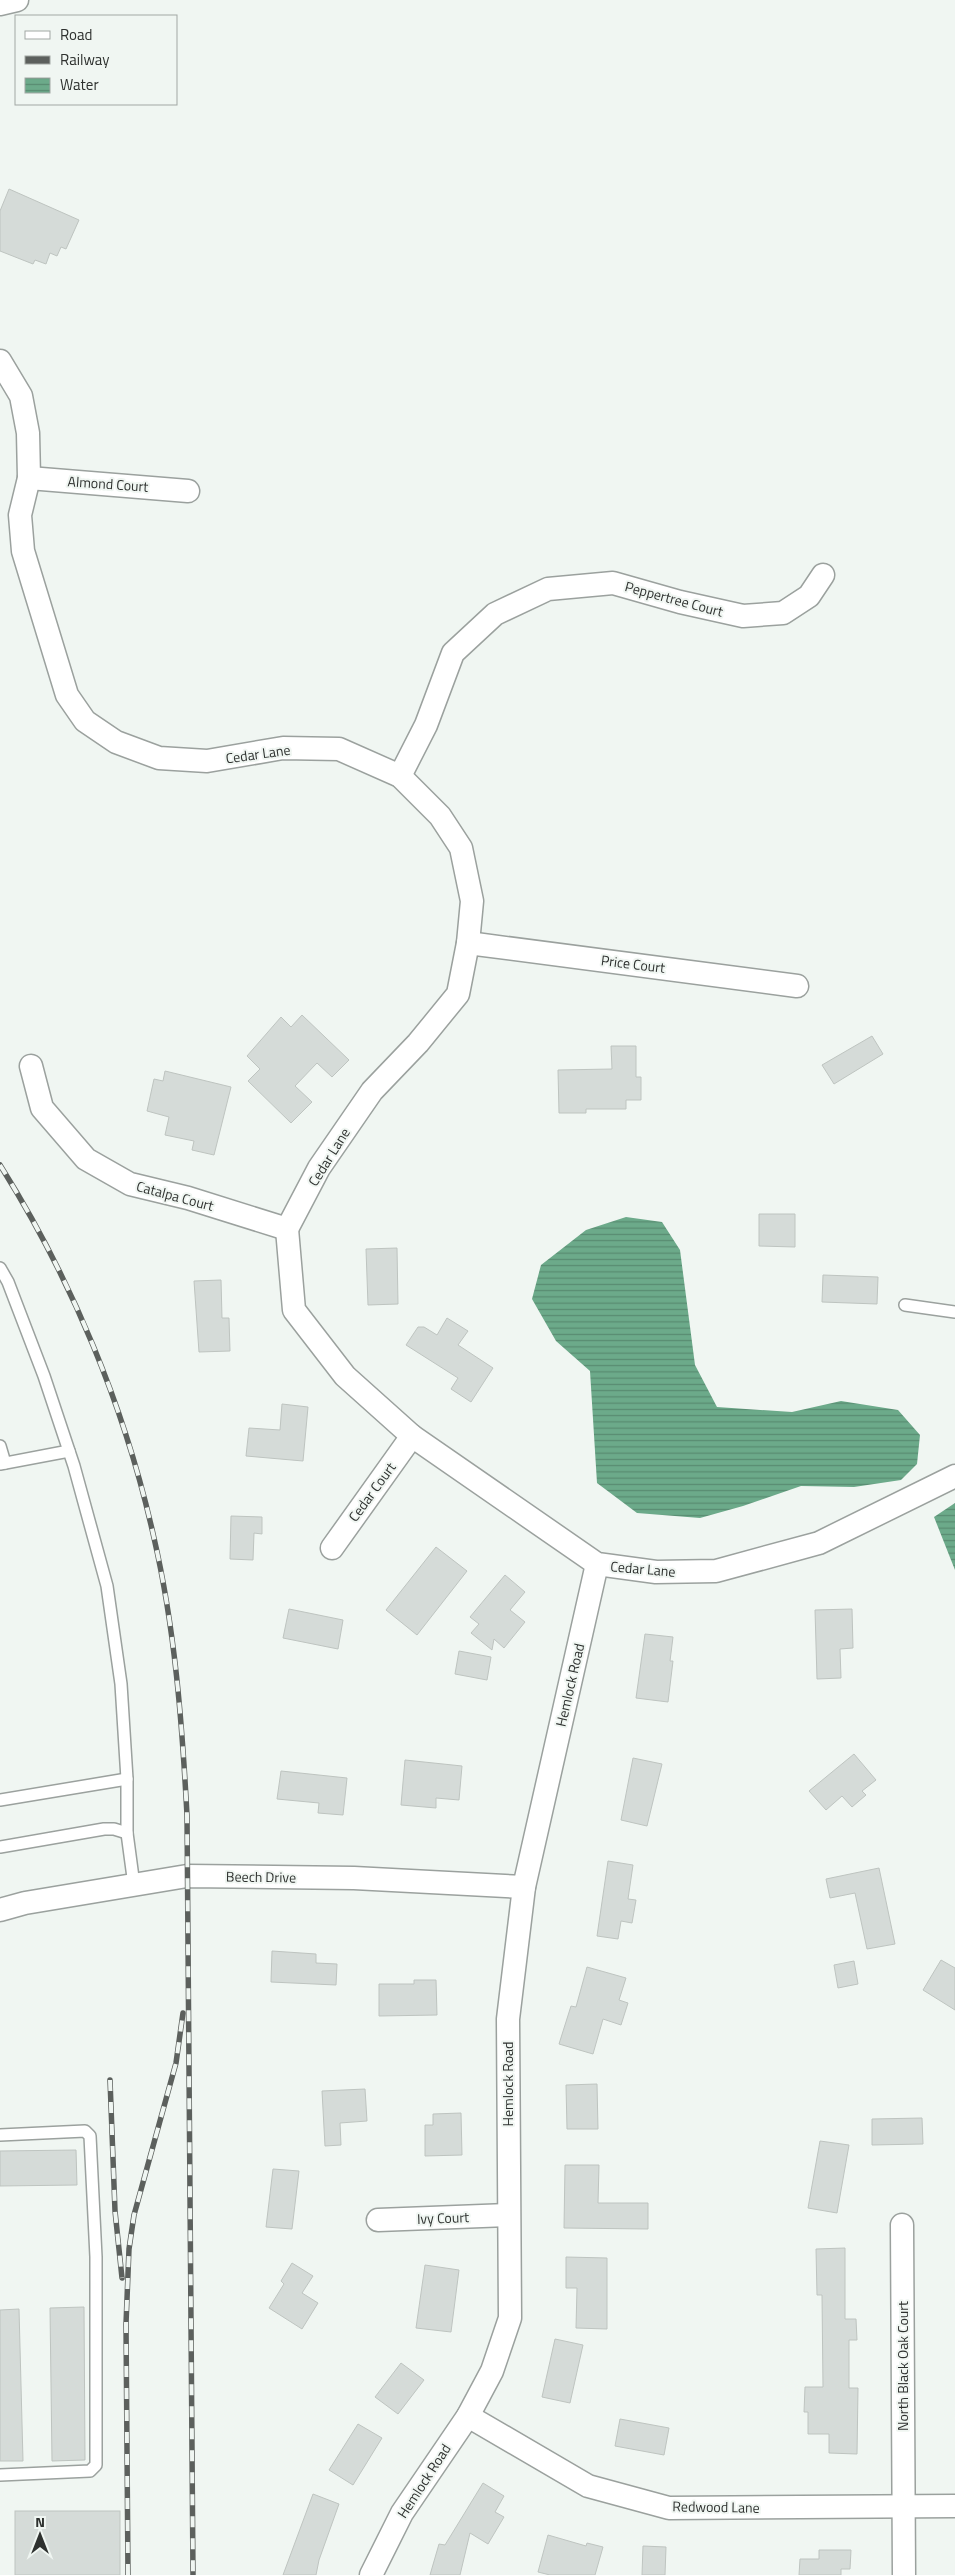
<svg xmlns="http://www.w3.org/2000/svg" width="955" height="2575" viewBox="0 0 955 2575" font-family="'Titillium Web',sans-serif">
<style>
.water{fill:url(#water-rules)}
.building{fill:#d5dbd8;stroke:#bec4c0}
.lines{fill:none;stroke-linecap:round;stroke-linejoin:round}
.service-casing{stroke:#9ba19e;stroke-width:14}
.minor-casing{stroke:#9ba19e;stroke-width:25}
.service{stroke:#fff;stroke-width:11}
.minor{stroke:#fff;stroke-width:22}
.rail-casing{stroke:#5c605d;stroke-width:5.5}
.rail{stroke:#f0f6f2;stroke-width:4;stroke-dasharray:11;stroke-linecap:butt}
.labels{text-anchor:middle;stroke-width:4;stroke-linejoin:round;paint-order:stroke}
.street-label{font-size:14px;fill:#2e312f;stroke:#f0f6f2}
</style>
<defs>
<pattern id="water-rules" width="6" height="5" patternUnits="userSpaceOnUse" patternTransform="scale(1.25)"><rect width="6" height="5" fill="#6caa8a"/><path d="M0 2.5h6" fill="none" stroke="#598b71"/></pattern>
</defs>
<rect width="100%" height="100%" fill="#f0f6f2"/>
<!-- water -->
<g class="water">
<path d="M626,1217l36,5 18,28 15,115 22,42 75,5 49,-11 57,9 22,25 -3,29 -16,16 -47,7 -53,-1 -58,20 -43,12 -63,-5 -40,-30 -7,-112 -34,-30 -24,-42 9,-34 45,-35z"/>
<path d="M955,1503v67l-21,-53z"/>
</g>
<!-- building -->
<g class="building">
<path d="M9,189l70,31 -13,29 -5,-2 -4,9 -7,-3 -4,11 -11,-4 -2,4 -33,-13v-40z"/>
<path d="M302,1015l47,45 -17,17 -15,-14 -22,23 17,16 -21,21 -43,-42 12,-12 -13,-13 34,-39 10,10z"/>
<path d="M872,1036l11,18 -49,30 -12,-19z"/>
<path d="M611,1046h25v31h5v23h-15v9h-40v4h-27l-1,-43 54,-1z"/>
<path d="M165,1071l66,16 -17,68 -22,-5 2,-9 -29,-6 4,-18 -22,-6 7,-32 9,2z"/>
<path d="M759,1214h36v33l-36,-1z"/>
<path d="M397,1248l1,56 -30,1 -2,-56z"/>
<path d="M823,1275l55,2 -1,27 -55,-2z"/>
<path d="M221,1280l1,38h7l1,33 -31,1 -5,-71z"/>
<path d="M447,1318l21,13 -10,14 35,23 -22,34 -20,-13 7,-11 -52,-33 12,-18h6l13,8z"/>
<path d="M282,1404l26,3 -5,54 -57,-5 3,-28 31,2z"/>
<path d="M231,1516l31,1v17l-8,-1 -1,27 -23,-1z"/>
<path d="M436,1547l31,24 -50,64 -31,-25z"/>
<path d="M505,1575l20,17 -15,18 15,12 -21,26 -10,-9 -2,11 -21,-17 8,-9 -9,-7z"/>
<path d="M289,1609l54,11 -5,29 -55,-11z"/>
<path d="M852,1609l1,39 -13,1 1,29 -24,1 -2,-69z"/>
<path d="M645,1634l28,3 -3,24h3l-5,41 -32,-4z"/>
<path d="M459,1651l32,6 -4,23 -32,-6z"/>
<path d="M854,1754l22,26 -14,11 4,4 -14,12 -10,-11 -16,14 -17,-19z"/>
<path d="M633,1758l29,6 -15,62 -26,-6z"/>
<path d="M405,1760l57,6 -3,34 -23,-2v10l-35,-3z"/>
<path d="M281,1771l66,7 -4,37 -25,-2 1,-10 -42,-4z"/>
<path d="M608,1861l25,4 -5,34 8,1 -4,23 -11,-2 -3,18 -21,-3z"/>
<path d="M879,1868l16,76 -28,5 -12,-56 -25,5 -4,-19z"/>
<path d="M272,1951l44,3v9l21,1 -1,21 -65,-3z"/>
<path d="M941,1960l14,8v42l-32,-20z"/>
<path d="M854,1961l4,23 -20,4 -4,-23z"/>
<path d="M587,1967l39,11 -7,22 9,3 -7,22 -18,-6 -10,35 -34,-10 12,-38 5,1z"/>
<path d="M414,1980h22l1,35 -58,1v-32h35z"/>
<path d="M597,2084l1,45h-31l-1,-44z"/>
<path d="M365,2089l2,32 -27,2 1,22 -16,1 -3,-55z"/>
<path d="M461,2113l1,42 -37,1v-31h8v-11z"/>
<path d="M922,2118l1,26 -51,1v-26z"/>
<path d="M820,2141l29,4 -12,68 -29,-5z"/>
<path d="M76,2150l1,35 -77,1v-35z"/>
<path d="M565,2165h34l-1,38h50v26l-84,-1z"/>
<path d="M273,2169l26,2 -7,58 -26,-2z"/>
<path d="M845,2248v71h11l1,21h-8v48h9l-1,66 -28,-1v-19h-21v-22h-4l1,-25h18l-1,-92h-5l-1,-46z"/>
<path d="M566,2257l41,1v71l-31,-1 1,-40h-11z"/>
<path d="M292,2263l21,13 -11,17 16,10 -16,26 -33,-21 15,-24 -3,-3z"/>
<path d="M425,2265l34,5 -8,62 -35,-4z"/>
<path d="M84,2307l1,153 -33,1 -2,-153z"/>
<path d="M19,2309l4,152h-23v-151z"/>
<path d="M555,2339l28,6 -13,58 -28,-6z"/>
<path d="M401,2363l23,17 -26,34 -23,-17z"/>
<path d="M620,2419l49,9 -5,27 -49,-9z"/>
<path d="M358,2424l24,14 -29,47 -24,-15z"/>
<path d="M483,2483l21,13 -9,16 9,5 -16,27 -18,-11 -10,42h-30l9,-31 6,1z"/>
<path d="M313,2494l26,10 -20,56 -3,15h-33z"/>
<rect x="15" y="2511" width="105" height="64"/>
<path d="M548,2535l38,11 1,-3 16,4 -8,28h-45l-12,-3z"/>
<path d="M643,2546l23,1 -1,28h-23z"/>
<path d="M819,2550h32l-1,19h-9v6h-42l1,-16h19z"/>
</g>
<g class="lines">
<defs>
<g id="service">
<path d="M0,1268l8,14 36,94 30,90 33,120 14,98 6,95v54l7,52"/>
<path d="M905,1305l50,7"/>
<path d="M0,1446l5,17"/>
<path d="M0,1464l69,-13"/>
<path d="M0,1800l127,-21"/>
<path d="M0,1847l104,-18h10l13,4"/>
<path d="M0,2135l85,-4 5,5 6,121v208l-6,6 -90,4"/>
</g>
<g id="minor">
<path d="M0,4l17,-4"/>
<path d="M0,361l21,35 7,37 1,45 -9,37 3,36 44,144 18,26 31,21 43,16 48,3 76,-13 56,1 61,27 40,40 21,32 11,53 -4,42 -10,51 -40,49 -46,48 -53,77 -32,61"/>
<path d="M29,478l159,13"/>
<path d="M400,776l26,-51 27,-72 42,-39 53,-25 65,-6 67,19 63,14 40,-3 26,-17 14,-21"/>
<path d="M468,943l329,43"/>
<path d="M31,1066l11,42 44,51 44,25 58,14 99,31"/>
<path d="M287,1229l7,81 51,66 67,60 185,128 59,8 60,-1 103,-28 136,-67"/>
<path d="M332,1548l80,-112"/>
<path d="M0,1910l25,-7 162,-27 167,2 170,9"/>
<path d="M378,2220l130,-5"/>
<path d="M902,2225l2,350"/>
<path d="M468,2416l120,70 81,22 286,-2"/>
<path d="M371,2575l31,-62 66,-97 24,-45 18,-53 -2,-299 16,-132 73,-323"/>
</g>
</defs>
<!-- service casing -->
<use href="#service" class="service-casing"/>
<!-- minor casing -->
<use href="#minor" class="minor-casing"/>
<!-- service -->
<use href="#service" class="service"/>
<!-- minor -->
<use href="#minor" class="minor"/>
<defs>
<g id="rail">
<path d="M0,1165c71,113 125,242 154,373 21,91 28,184 33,277l6,760"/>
<path d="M110,2080l5,131 7,67"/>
<path d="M128,2575l-2,-251 3,-75 5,-34 42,-152 7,-50"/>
</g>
</defs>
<!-- rail casing -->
<use href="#rail" class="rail-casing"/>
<!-- rail -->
<use href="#rail" class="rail"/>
</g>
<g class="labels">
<!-- street labels -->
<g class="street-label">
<text transform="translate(108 484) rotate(4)" y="5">Almond Court</text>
<text transform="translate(674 599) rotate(15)" y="5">Peppertree Court</text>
<text transform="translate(258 754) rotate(-8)" y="5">Cedar Lane</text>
<text transform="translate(633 964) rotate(7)" y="5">Price Court</text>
<text transform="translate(329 1157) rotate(-58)" y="5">Cedar Lane</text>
<text transform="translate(175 1196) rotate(15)" y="5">Catalpa Court</text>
<text transform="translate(372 1492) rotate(-54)" y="5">Cedar Court</text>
<text transform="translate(643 1569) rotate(5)" y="5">Cedar Lane</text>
<text transform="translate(570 1685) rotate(-77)" y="5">Hemlock Road</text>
<text transform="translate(261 1877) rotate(1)" y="5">Beech Drive</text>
<text transform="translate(508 2084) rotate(-90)" y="5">Hemlock Road</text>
<text transform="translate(443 2218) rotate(-2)" y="5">Ivy Court</text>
<text transform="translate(903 2366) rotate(-90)" y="5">North Black Oak Court</text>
<text transform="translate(424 2481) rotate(-57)" y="5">Hemlock Road</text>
<text transform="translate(716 2507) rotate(1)" y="5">Redwood Lane</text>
</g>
</g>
<!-- legend -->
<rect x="15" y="15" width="162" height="90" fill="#f0f6f2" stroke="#a2a7a4"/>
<rect x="25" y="31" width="25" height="8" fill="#ffffff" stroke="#a2a7a4"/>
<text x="60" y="40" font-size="15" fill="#2e312f">Road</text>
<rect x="25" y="56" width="25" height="8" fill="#5c605d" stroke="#a2a7a4"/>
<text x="60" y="65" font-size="15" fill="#2e312f">Railway</text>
<rect x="25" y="78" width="25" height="15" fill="url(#water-rules)" stroke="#a2a7a4"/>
<text x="60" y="90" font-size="15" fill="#2e312f">Water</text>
<!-- north arrow -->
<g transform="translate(40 2535)" stroke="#f0f6f2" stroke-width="4" paint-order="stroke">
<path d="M0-4L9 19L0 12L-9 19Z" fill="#2e312f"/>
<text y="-8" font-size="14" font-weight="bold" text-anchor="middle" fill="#2e312f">N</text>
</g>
</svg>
